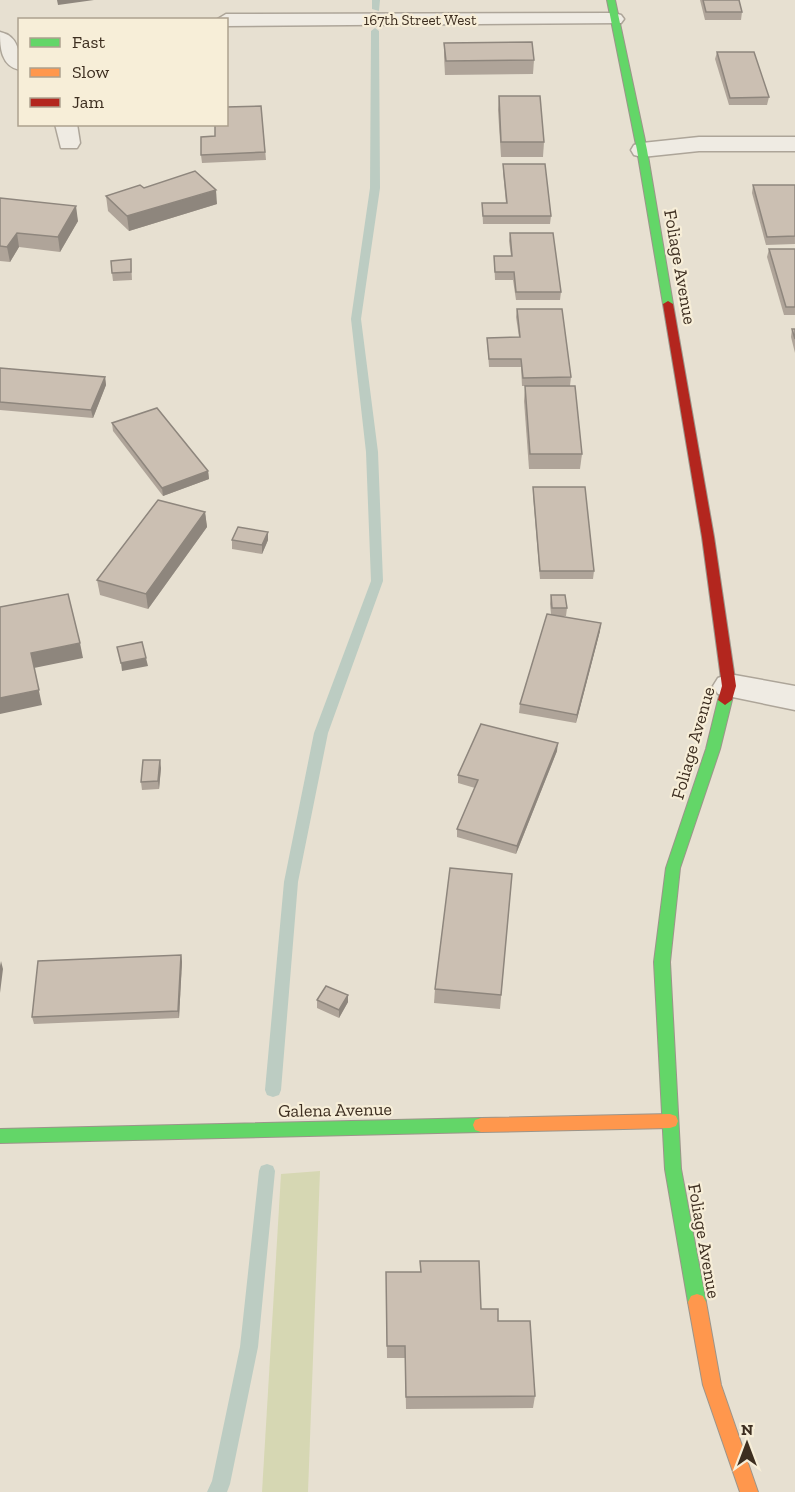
<svg xmlns="http://www.w3.org/2000/svg" width="795" height="1492" viewBox="0 0 795 1492" font-family="'Zilla Slab',serif">
<style>
.green{fill:#d6d7b3}
.lines{fill:none;stroke-linecap:round;stroke-linejoin:round}
.stream{fill:#bcccc2;fill-rule:evenodd}
.street-casing{stroke:#ada599;stroke-width:3}
.fast-casing{stroke:#9c958a;stroke-width:2}
.slow-casing{stroke:#9c958a;stroke-width:2}
.jam-casing{stroke:#9c958a;stroke-width:2}
.street{fill:#efebe3;fill-rule:evenodd}
.fast{fill:#63d668;fill-rule:evenodd}
.slow{fill:#ff974d;fill-rule:evenodd}
.jam{fill:#b3261e;fill-rule:evenodd}
.wall{fill:#afa499}
.shaded-wall{fill:#8e867d}
.building{fill:#cbbfb2;stroke:#8e867d;stroke-width:1.5}
.labels{text-anchor:middle;stroke-width:4.5;stroke-linejoin:round;paint-order:stroke}
.far-street-label{font-size:15px;fill:#3d2e20;stroke:#f7eed8}
.street-label{font-size:18px;fill:#3d2e20;stroke:#f7eed8}
</style>
<rect width="100%" height="100%" fill="#e7e0d1"/>
<!-- green -->
<path class="green" d="M320,1171l-12,321h-46l19,-318z"/>
<g class="lines">
<!-- stream -->
<g class="stream">
<path d="M372,0h8l-1,11 -7,-2z"/>
<path d="M375,28l4,3 1,157 -19,131 17,133 5,129 -55,152 -30,149 -17,208 -2,5 -6,2 -6,-2 -2,-5 19,-208 30,-149 57,-152 -5,-129 -15,-133 19,-131 1,-157z"/>
<path d="M267,1164l6,2 2,5 -17,176 -28,137 -3,8h-20l5,-11 28,-134 19,-176 2,-5z"/>
</g>
<defs>
<g id="street">
<path d="M614,13l7,2 3,4 -3,4 -395,3v-6h-10l10,-6z"/>
<path d="M0,32c19,4 20,22 20,38 -19,-4 -20,-22 -20,-38z"/>
<path d="M55,124h22l3,19 -3,5h-16z"/>
<path d="M699,137h96v14h-96l-57,6 -8,-2 -3,-5 3,-5 8,-2z"/>
<path d="M729,674l66,12v24l-77,-16 -5,-8 5,-8z"/>
</g>
<g id="fast">
<path d="M607,0h8l32,150 26,154 -5,3 -5,-3 -26,-154z"/>
<path d="M725,695l7,5 -12,49 -40,119 -10,94 11,207 25,133 -3,6 -6,2 -6,-2 -3,-6 -23,-133 -11,-207 12,-94 40,-119 12,-49z"/>
<path d="M481,1118l6,2 2,5 -2,5 -6,2 -481,11v-14z"/>
</g>
<g id="slow">
<path d="M670,1114l6,2 2,5 -2,5 -6,2 -189,4 -6,-2 -2,-5 2,-5 6,-2z"/>
<path d="M697,1294l6,2 3,6 15,83 37,107h-18l-37,-107 -15,-83 3,-6z"/>
</g>
<path id="jam" d="M668,301l5,3 41,233 22,149 -4,14 -7,5 -7,-5 4,-14 -20,-149 -39,-233z"/>
</defs>
<!-- street casing -->
<use href="#street" class="street-casing"/>
<!-- fast casing -->
<use href="#fast" class="fast-casing"/>
<!-- slow casing -->
<use href="#slow" class="slow-casing"/>
<!-- jam casing -->
<use href="#jam" class="jam-casing"/>
<!-- street -->
<use href="#street" class="street"/>
<!-- fast -->
<use href="#fast" class="fast"/>
<!-- slow -->
<use href="#slow" class="slow"/>
<!-- jam -->
<use href="#jam" class="jam"/>
</g>
<!-- wall -->
<g class="wall">
<path d="M700,0h39l3,12 -1,8h-36z"/>
<path d="M444,43l90,17 -1,14 -88,1 -1,-18z"/>
<path d="M717,52l52,45 -2,8h-38l-14,-46z"/>
<path d="M499,96l45,46 -1,15h-42l-3,-47z"/>
<path d="M261,106l5,54 -64,3 -1,-8 14,-19z"/>
<path d="M503,164l48,52 -1,8h-67l-1,-21h24l-3,-31z"/>
<path d="M753,185h42v59l-29,1 -14,-52z"/>
<path d="M144,188l73,16 -88,27 -21,-20 -2,-15z"/>
<path d="M0,198l78,23 -18,31 -41,-5 -9,15 -10,-1z"/>
<path d="M510,233l51,59 -1,8h-44l-3,-20h-18l-1,-24h17l-2,-15z"/>
<path d="M769,249h26v66h-11l-17,-58z"/>
<path d="M131,259l1,21 -19,1 -1,-8z"/>
<path d="M517,309l54,68 -1,9h-48l-1,-19h-32l-2,-29 32,-1 -3,-20z"/>
<path d="M792,329h3v24l-4,-16z"/>
<path d="M0,368l105,9 1,8 -13,33 -93,-8z"/>
<path d="M525,386l57,68 -2,15h-51l-5,-68z"/>
<path d="M112,423l96,48 1,8 -46,17 -50,-65z"/>
<path d="M533,487l61,84 -1,8h-53l-7,-84z"/>
<path d="M205,512l2,15 -59,82 -48,-14 -3,-15z"/>
<path d="M268,532v8l-6,14 -30,-5v-9z"/>
<path d="M551,595l16,13 -1,8h-6l40,15 -24,92 -57,-10 1,-9 31,-90 -1,-10z"/>
<path d="M557,751l-41,103 -59,-17v-8l18,-41 -17,-5v-8z"/>
<path d="M161,768l-2,21 -17,1 -1,-8z"/>
<path d="M512,874l-12,135 -66,-6 1,-14z"/>
<path d="M181,955l1,7 -3,56 -145,6 -2,-7z"/>
<path d="M348,995v7l-9,16 -22,-10v-8z"/>
<path d="M386,1272l95,37 17,12 37,75 -2,12 -127,1 -1,-51h-18z"/>
</g>
<!-- shaded-wall -->
<g class="shaded-wall">
<path d="M57,0h37l-36,5z"/>
<path d="M216,190l1,14 -88,27 -2,-15z"/>
<path d="M76,206l2,15 -18,31 -2,-15z"/>
<path d="M17,233l2,14 -9,15 -3,-15z"/>
<path d="M105,377l1,8 -13,33 -2,-8z"/>
<path d="M208,471l1,8 -46,17 -1,-8z"/>
<path d="M205,512l2,15 -59,82 -2,-15z"/>
<path d="M268,532v8l-6,14v-9z"/>
<path d="M601,623l-1,8 -24,92 1,-8z"/>
<path d="M80,643l3,15 -49,10 8,37 -42,9v-16l31,-45z"/>
<path d="M146,658l2,8 -26,5 -1,-8z"/>
<path d="M558,743l-1,8 -41,103 1,-8z"/>
<path d="M160,760l1,8 -2,21 -1,-8z"/>
<path d="M181,955l1,7 -3,56 -1,-7z"/>
<path d="M1,961l2,8 -3,24v-27z"/>
<path d="M348,995v7l-9,16v-8z"/>
</g>
<!-- building -->
<g class="building">
<path d="M703,0h36l3,12h-36z"/>
<path d="M532,42l2,18 -88,1 -2,-18z"/>
<path d="M717,52h37l15,45 -39,1z"/>
<path d="M499,96h41l4,46h-43z"/>
<path d="M261,106l4,46 -64,3v-18l14,-1v-12h11v-17z"/>
<path d="M503,164h42l6,52h-68l-1,-13h25z"/>
<path d="M195,171l21,19 -89,26 -21,-20 34,-11 4,3z"/>
<path d="M753,185h42v51l-28,1z"/>
<path d="M0,198l76,8 -18,31 -41,-4 -10,14 -7,-1z"/>
<path d="M510,233h43l8,59h-45l-2,-20h-19l-1,-16h18z"/>
<path d="M769,249h26v58h-9z"/>
<path d="M131,259v13l-19,1 -1,-12z"/>
<path d="M517,309h45l9,68 -48,1 -2,-19h-32l-2,-21 33,-1z"/>
<path d="M792,329h3v10z"/>
<path d="M0,368l105,9 -14,33 -91,-8z"/>
<path d="M525,386h50l7,68h-52z"/>
<path d="M157,408l51,63 -46,17 -50,-65z"/>
<path d="M533,487h52l9,84h-54z"/>
<path d="M158,500l47,12 -59,82 -49,-14z"/>
<path d="M238,527l30,5 -6,13 -30,-5z"/>
<path d="M68,594l12,49 -49,10 8,37 -39,8v-91z"/>
<path d="M551,595h14l2,13h-15z"/>
<path d="M547,614l54,9 -24,92 -57,-11z"/>
<path d="M142,642l4,16 -25,5 -4,-16z"/>
<path d="M481,724l77,19 -41,103 -60,-17 21,-49 -20,-5z"/>
<path d="M143,760h17l-2,21 -17,1z"/>
<path d="M450,868l62,6 -11,121 -66,-6z"/>
<path d="M181,955l-3,56 -146,6 6,-56z"/>
<path d="M326,986l22,9 -9,15 -22,-10z"/>
<path d="M420,1261h59l2,48h17v12h32l5,75 -129,1 -1,-51h-18l-1,-74h35z"/>
</g>
<g class="labels">
<!-- far-street labels -->
<g class="far-street-label">
<text x="420" y="25">167th Street West</text>
</g>
<!-- street labels -->
<g class="street-label">
<text transform="translate(680 267) rotate(80)" y="6">Foliage Avenue</text>
<text transform="translate(693 743) rotate(-74)" y="6">Foliage Avenue</text>
<text transform="translate(335 1110) rotate(-1)" y="6">Galena Avenue</text>
<text transform="translate(704 1241) rotate(80)" y="6">Foliage Avenue</text>
</g>
</g>
<!-- legend -->
<rect x="18" y="18" width="210" height="108" fill="#f7eed8" stroke="#ada18e" stroke-width="1.5"/>
<rect x="30" y="38" width="30" height="9" fill="#63d668" stroke="#ada18e" stroke-width="1.5"/>
<text x="72" y="48" font-size="18" fill="#3d2e20">Fast</text>
<rect x="30" y="68" width="30" height="9" fill="#ff974d" stroke="#ada18e" stroke-width="1.5"/>
<text x="72" y="78" font-size="18" fill="#3d2e20">Slow</text>
<rect x="30" y="98" width="30" height="9" fill="#b3261e" stroke="#ada18e" stroke-width="1.5"/>
<text x="72" y="108" font-size="18" fill="#3d2e20">Jam</text>
<!-- north arrow -->
<g transform="translate(747 1444)" stroke="#f7eed8" stroke-width="4.5" paint-order="stroke">
<path d="M0-4.5L10 22L0 15L-10 22Z" fill="#3d2e20"/>
<text y="-9" font-size="16" font-weight="bold" text-anchor="middle" fill="#3d2e20">N</text>
</g>
</svg>
